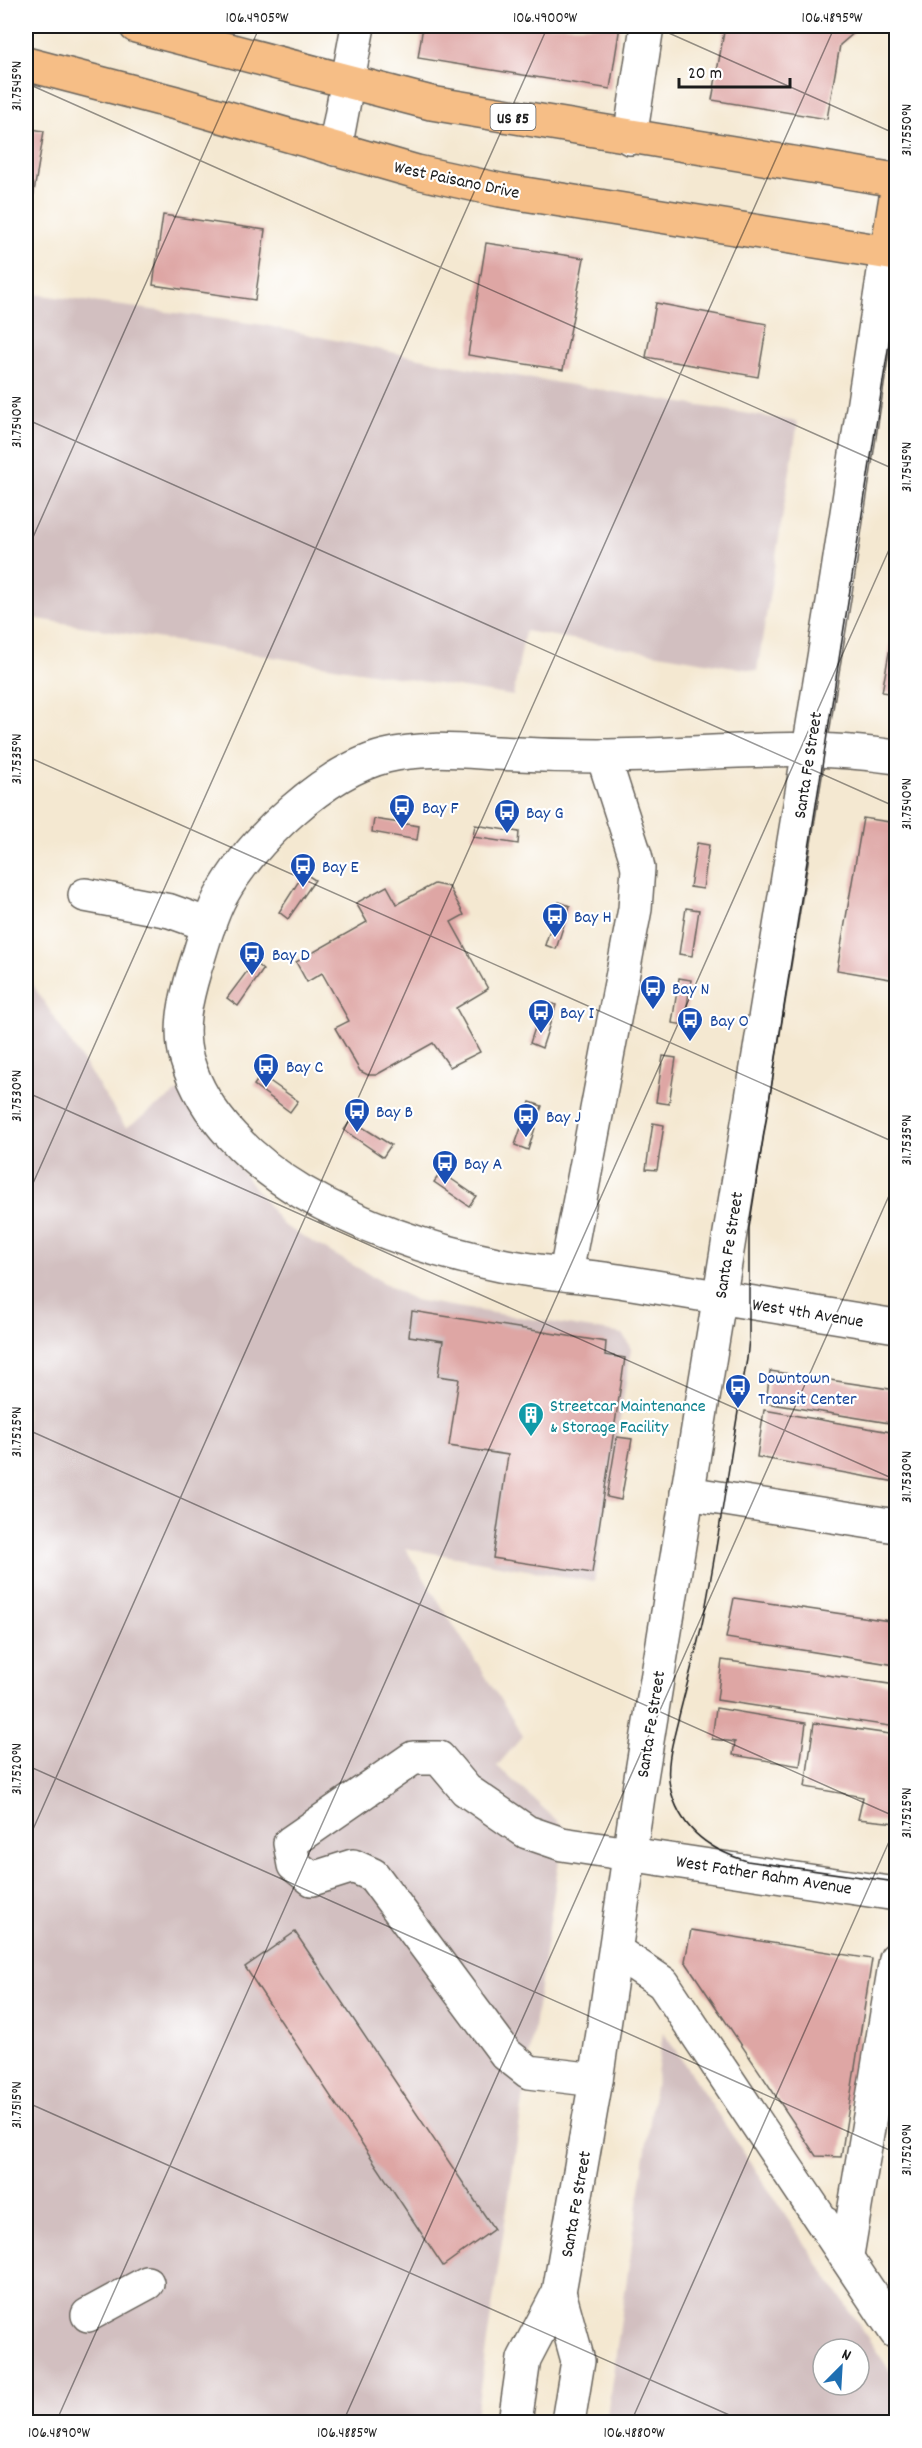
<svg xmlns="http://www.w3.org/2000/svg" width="922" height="2448" viewBox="0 0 922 2448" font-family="Dekko,sans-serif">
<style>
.industrial{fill:#d2bfc0;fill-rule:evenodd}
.building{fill:#dea6a4}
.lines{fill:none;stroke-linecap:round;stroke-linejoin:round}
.minor-casing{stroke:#68635b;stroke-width:36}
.major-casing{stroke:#68635b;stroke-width:36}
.minor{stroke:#fff;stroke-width:33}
.major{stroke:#f6be86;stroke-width:33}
.tram{stroke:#1c1c1c;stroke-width:1.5}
.ticks{fill:none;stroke:#1c1c1c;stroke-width:1.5;stroke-opacity:0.45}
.labels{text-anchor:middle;stroke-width:4.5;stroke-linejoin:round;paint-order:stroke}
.shield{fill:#fff;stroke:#606060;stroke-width:1.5}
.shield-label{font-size:16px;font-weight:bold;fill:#1c1c1c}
.street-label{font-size:18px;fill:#1c1c1c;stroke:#fff}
.transit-label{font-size:18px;fill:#164399;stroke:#fff;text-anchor:start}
.culture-label{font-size:18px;fill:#0d838f;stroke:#fff;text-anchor:start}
.neatline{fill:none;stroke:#1c1c1c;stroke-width:2}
.ticks-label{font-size:15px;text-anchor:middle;fill:#1c1c1c}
</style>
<rect width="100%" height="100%" fill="#fff"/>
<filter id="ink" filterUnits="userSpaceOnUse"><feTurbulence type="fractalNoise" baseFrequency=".0167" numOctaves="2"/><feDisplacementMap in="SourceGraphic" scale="12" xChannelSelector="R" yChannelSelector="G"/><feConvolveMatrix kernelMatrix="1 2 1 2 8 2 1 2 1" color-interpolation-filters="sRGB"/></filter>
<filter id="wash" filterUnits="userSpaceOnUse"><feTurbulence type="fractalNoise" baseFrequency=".008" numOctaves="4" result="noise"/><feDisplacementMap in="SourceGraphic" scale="24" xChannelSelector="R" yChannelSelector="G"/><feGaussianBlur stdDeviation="1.35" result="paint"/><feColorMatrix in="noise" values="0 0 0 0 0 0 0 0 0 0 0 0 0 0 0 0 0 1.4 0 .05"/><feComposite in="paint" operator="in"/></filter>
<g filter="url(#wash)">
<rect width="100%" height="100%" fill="#f4e8d1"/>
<!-- industrial -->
<g class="industrial">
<path d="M26,293l238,32 198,42 336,55 -41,249 -232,-40 -12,65 -487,-79z"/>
<path d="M26,974l100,154 54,-38 103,135 131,75 209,34 8,15 -37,233 -189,-34 118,188 -26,30 67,61 -89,595h-449z"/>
<path d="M663,2032l233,348v42h-290zM823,2349h36v36h-36z"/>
</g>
<g id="blocks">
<!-- building -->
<g class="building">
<path d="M423,26h197l-10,63 -192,-31z"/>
<path d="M725,26h137l-22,19 -13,74 -115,-19z"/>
<path d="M26,128l18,3 -17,103h-1z"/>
<path d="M163,215l102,15 -10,70 -102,-15z"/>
<path d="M486,243l98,15 -21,112 -95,-15z"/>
<path d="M656,303l111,21 -9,53 -112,-20z"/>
<path d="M895,619h1v75l-14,-2z"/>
<path d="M863,818l33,5v157l-59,-10z"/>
<path d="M374,819l45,7 -2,14 -45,-8z"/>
<path d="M475,825l44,7 -1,12 -45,-7z"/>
<path d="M697,843l12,2 -6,44 -13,-2z"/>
<path d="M304,873l11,7 -27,39 -9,-7z"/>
<path d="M434,884l15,3 15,28 -13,7 37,67 -32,19 24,44 -30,15 -17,-24 -57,32h-8l-8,-4 -25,-43 14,-7 -27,-48 -15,9 -11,-20 71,-40 -11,-19 31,-17 10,18z"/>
<path d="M559,902l11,4 -14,43 -11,-4z"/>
<path d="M686,908l13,2 -7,46 -13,-2z"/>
<path d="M254,962l9,8 -25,36 -11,-8z"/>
<path d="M679,978l12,2 -7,45 -12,-2z"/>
<path d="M544,1001l12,4 -14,43 -12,-5z"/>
<path d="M663,1056l13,2 -7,46 -13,-2z"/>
<path d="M261,1075l37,26 -8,11 -36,-27z"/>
<path d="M530,1102l12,4 -14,44 -13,-5z"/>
<path d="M351,1120l40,25 -8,12 -39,-27z"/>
<path d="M653,1123l11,2 -7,45 -11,-1z"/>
<path d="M441,1172l35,24 -7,10 -35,-24z"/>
<path d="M412,1311l194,31 -1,13 20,3 -33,215 -99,-15 15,-103 -59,-9 10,-67 -21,-3 5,-35 -34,-5z"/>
<path d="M770,1371l126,19v34l-130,-21z"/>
<path d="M764,1410l132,23v49l-139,-25z"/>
<path d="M617,1437l15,2 -11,61 -14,-3z"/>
<path d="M734,1598l162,24v43l-170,-27z"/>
<path d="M722,1660l174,25v42l-179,-27z"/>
<path d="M716,1708l90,15 -6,43 -67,-11 2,-13 -23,-3z"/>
<path d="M814,1723l82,12v88l-38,-4 5,-22 -58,-10z"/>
<path d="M691,1930l181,29 -31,198 -25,-1 -131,-195z"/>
<path d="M295,1932l199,297 -51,37 -198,-299z"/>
</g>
</g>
</g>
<g filter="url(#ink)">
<use href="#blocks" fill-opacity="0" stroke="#68635b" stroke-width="1.5"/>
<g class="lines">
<defs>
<g id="minor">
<path d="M630,138l17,-112"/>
<path d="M335,149l23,-123"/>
<path d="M896,757c-103,-16 -195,-1 -297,-1 -34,0 -68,-1 -102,-3 -36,-2 -76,-6 -111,3 -61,15 -135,85 -165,140 -12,22 -18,48 -26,72 -9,30 -17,61 -8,92 17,57 65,102 115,132 60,35 130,59 199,73 38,8 79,10 118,16 92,15 185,30 277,45"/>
<path d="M85,895l85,16 39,14"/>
<path d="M566,1273l69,-364 3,-41 -3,-13 -32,-99"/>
<path d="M687,1493l209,33"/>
<path d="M617,1952l46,31 233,349"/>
<path d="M596,2080l-67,-8 -23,-18 -133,-179 -20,-9 -41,13 -18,-14 -4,-22 123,-85h26l27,32 61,42 35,12 334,50"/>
<path d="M847,2255l49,-296"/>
<path d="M559,2292l19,69 -10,61"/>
<path d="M88,2315l59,-32"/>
<path d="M515,2422l9,-63 35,-67 37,-212 42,-284 199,-1218 50,-326"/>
</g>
<g id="major">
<path d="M136,26l295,77 465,77"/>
<path d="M26,64l150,39 241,69 83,18 396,64"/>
<path d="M887,252l9,-55"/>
</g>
</defs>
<!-- minor casing -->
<use href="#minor" class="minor-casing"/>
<!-- major casing -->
<use href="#major" class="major-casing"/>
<!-- minor -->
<use href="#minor" class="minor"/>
<!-- major -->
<use href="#major" class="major"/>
<!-- tram -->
<path class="tram" d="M896,299l-147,929v110l-2,21c-15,83 -26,167 -42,251 -7,35 -17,70 -26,106 -5,22 -14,48 -9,71 9,41 39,63 77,74l149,21"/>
</g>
</g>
<!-- ticks -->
<path class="ticks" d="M653,26l243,108M26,83l870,387M26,419l870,388M26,553l234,-527M26,756l870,387M26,1092l870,388M26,1199l522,-1173M26,1429l870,388M26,1765l870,388M26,1845l809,-1819M26,2102l719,320M56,2422l840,-1888M343,2422l553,-1242M631,2422l265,-596"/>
<!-- icons -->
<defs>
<symbol id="bus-pin" viewBox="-11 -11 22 30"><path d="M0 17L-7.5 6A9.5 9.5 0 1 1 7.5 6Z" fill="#1a4fb4" stroke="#fff"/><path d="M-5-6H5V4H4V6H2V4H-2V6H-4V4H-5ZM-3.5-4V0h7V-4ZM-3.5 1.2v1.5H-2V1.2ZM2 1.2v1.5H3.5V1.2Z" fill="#fff"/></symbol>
<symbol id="building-pin" viewBox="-11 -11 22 30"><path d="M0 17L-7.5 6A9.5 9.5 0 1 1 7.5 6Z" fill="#0f9aa8" stroke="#fff"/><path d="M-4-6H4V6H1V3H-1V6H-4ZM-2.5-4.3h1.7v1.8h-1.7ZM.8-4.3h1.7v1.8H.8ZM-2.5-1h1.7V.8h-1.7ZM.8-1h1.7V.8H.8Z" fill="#fff"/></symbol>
</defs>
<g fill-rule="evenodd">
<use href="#bus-pin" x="387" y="792" width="30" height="40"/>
<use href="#bus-pin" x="492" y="797" width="30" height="40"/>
<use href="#bus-pin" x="288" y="851" width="30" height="40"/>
<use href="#bus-pin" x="540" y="901" width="30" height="40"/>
<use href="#bus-pin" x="237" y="939" width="30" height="40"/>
<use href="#bus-pin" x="638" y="973" width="30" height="40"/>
<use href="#bus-pin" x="526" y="997" width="30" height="40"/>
<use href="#bus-pin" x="675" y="1005" width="30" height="40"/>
<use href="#bus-pin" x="251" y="1051" width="30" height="40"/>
<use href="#bus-pin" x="342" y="1096" width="30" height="40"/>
<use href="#bus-pin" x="511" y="1101" width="30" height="40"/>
<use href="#bus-pin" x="430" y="1148" width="30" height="40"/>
<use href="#bus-pin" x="723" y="1372" width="30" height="40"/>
<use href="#building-pin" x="516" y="1400" width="30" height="40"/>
</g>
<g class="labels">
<!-- shield labels -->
<rect class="shield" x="490.5" y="104" width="45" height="26" rx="4.5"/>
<g class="shield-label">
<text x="513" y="123">US 85</text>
</g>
<!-- street labels -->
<g class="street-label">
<text transform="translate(457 179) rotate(12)" y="6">West Paisano Drive</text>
<text transform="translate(807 765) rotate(-81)" y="6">Santa Fe Street</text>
<text transform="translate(728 1245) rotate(-81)" y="6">Santa Fe Street</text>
<text transform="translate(808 1312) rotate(9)" y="6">West 4th Avenue</text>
<text transform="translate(650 1724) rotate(-81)" y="6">Santa Fe Street</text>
<text transform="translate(764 1874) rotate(9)" y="6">West Father Rahm Avenue</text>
<text transform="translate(575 2204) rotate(-80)" y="6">Santa Fe Street</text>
</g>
<!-- transit labels -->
<g class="transit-label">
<text x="422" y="813">Bay F</text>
<text x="526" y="818">Bay G</text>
<text x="322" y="872">Bay E</text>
<text x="574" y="922">Bay H</text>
<text x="272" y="960">Bay D</text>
<text x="672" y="994">Bay N</text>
<text x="560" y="1018">Bay I</text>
<text x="710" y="1026">Bay O</text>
<text x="286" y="1072">Bay C</text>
<text x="376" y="1117">Bay B</text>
<text x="546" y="1122">Bay J</text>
<text x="464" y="1169">Bay A</text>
<text x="758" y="1383">Downtown<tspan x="758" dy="21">Transit Center</tspan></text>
</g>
<!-- culture labels -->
<g class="culture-label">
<text x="550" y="1411">Streetcar Maintenance<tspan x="550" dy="21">&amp; Storage Facility</tspan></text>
</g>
</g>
<!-- margin -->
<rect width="922" height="2448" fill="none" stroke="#fff" stroke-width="66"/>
<!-- north arrow -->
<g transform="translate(841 2367) rotate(24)"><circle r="28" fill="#ffffff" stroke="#a4a4a4" stroke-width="1.5"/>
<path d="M0-4.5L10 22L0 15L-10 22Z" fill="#1f6fb2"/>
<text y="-9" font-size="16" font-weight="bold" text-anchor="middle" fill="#1c1c1c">N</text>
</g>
<!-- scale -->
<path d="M679 78v9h111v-9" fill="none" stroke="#1c1c1c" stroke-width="3"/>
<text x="688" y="78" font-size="18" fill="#1c1c1c" stroke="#ffffff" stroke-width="4.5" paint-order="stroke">20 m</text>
<rect x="33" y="33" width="856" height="2382" class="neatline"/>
<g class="ticks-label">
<text x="257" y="22">106.4905°W</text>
<text x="545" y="22">106.4900°W</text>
<text x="832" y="22">106.4895°W</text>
<text transform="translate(16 86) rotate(-90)" y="5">31.7545°N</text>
<text transform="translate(906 130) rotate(-90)" y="5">31.7550°N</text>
<text transform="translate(16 422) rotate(-90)" y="5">31.7540°N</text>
<text transform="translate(906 467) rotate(-90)" y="5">31.7545°N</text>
<text transform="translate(16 759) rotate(-90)" y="5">31.7535°N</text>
<text transform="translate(906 804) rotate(-90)" y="5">31.7540°N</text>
<text transform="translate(16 1096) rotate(-90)" y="5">31.7530°N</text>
<text transform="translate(906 1140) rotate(-90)" y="5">31.7535°N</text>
<text transform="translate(16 1432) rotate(-90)" y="5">31.7525°N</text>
<text transform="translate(906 1477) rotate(-90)" y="5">31.7530°N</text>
<text transform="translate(16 1769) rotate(-90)" y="5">31.7520°N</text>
<text transform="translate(906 1813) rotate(-90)" y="5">31.7525°N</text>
<text transform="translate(16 2105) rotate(-90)" y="5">31.7515°N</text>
<text transform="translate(906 2150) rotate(-90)" y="5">31.7520°N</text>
<text x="59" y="2437">106.4890°W</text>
<text x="347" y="2437">106.4885°W</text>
<text x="634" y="2437">106.4880°W</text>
</g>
</svg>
